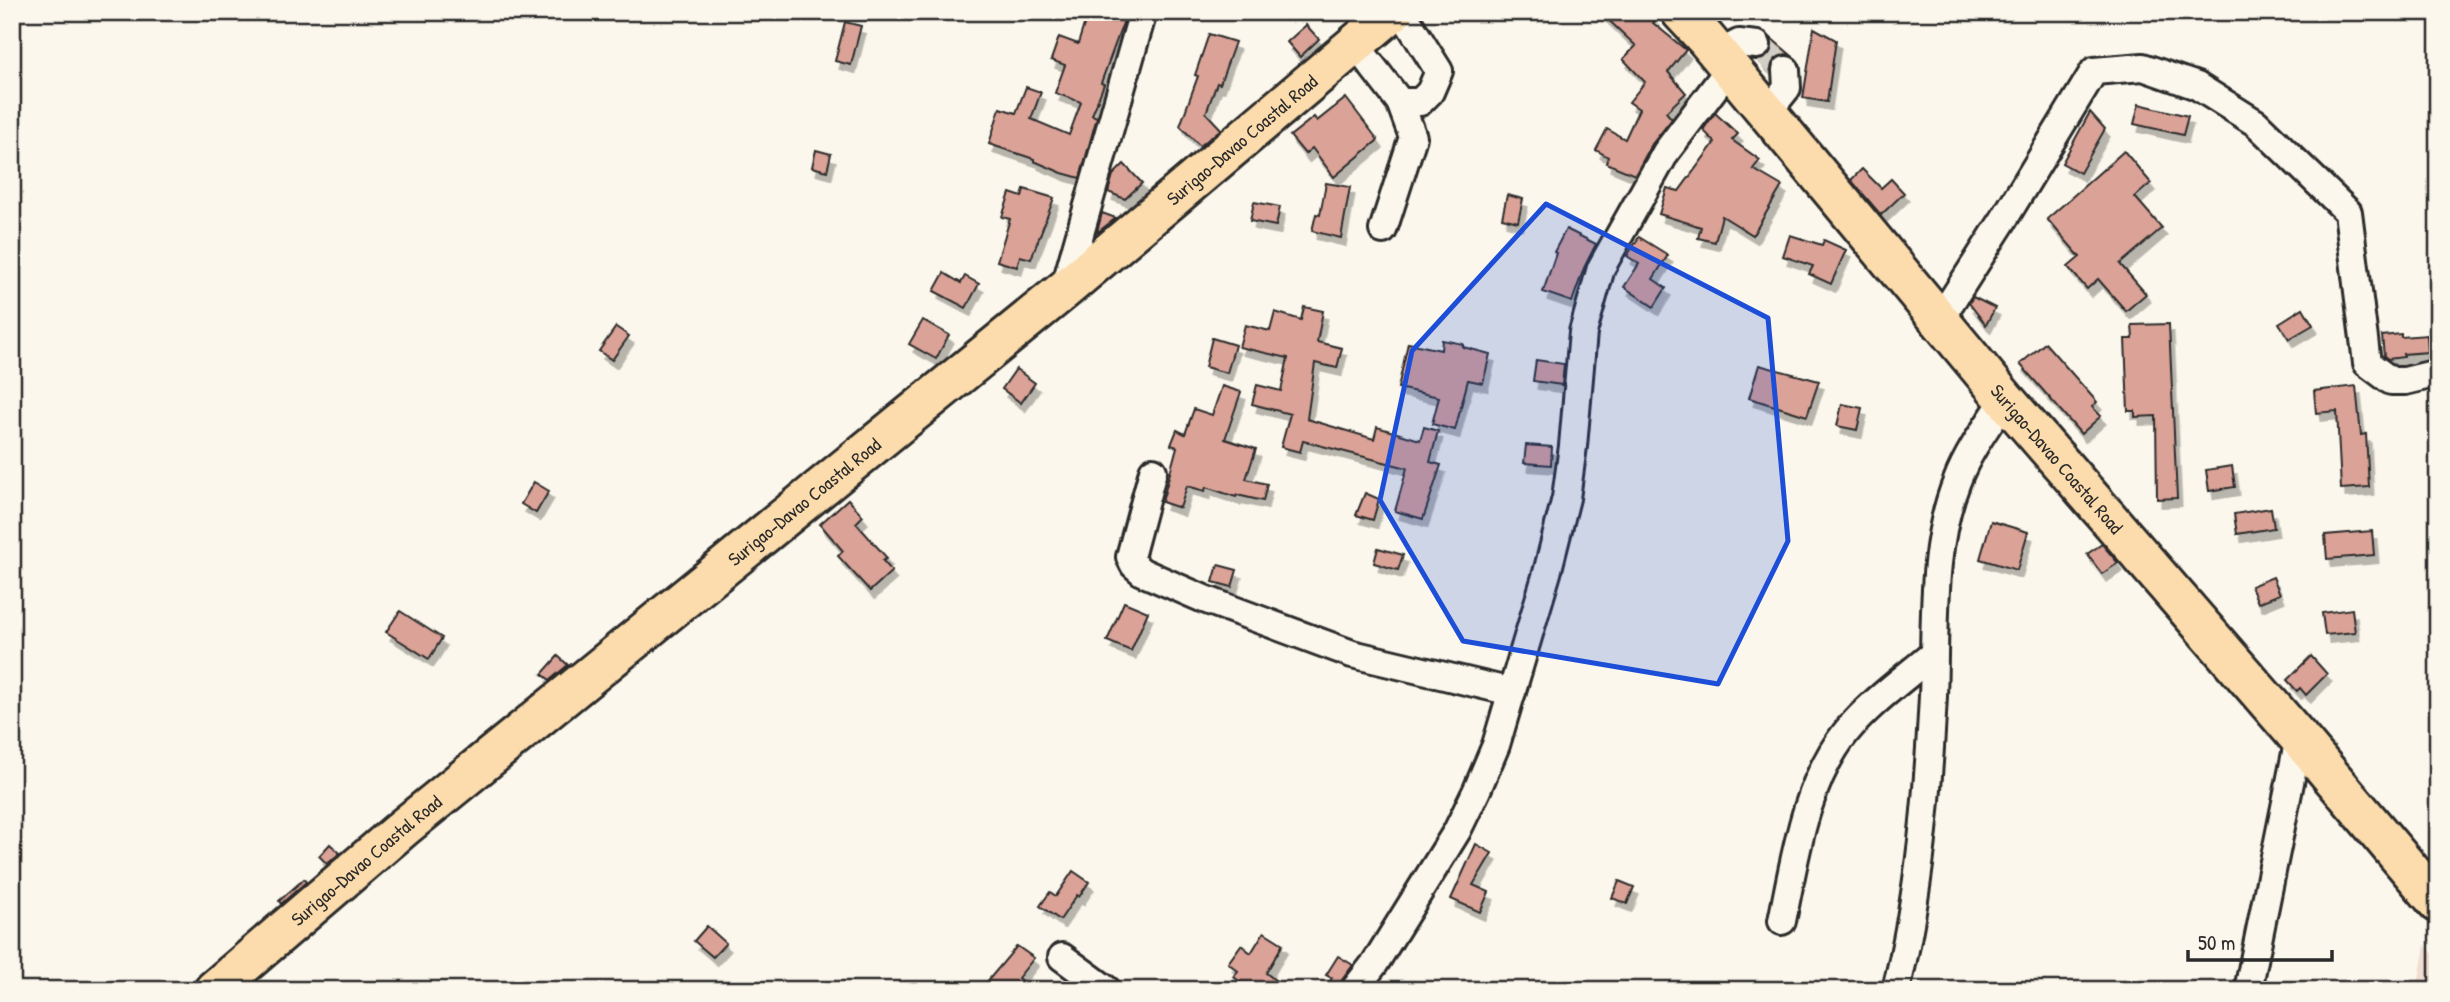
<svg xmlns="http://www.w3.org/2000/svg" width="2450" height="1002" viewBox="0 0 2450 1002" font-family="'Patrick Hand',sans-serif">
<style>
.built{fill:#f1ded2}
.building{fill:#dba297;stroke:#2b2b2b;stroke-width:2;filter:url(#shadow)}
.lines{fill:none;stroke-linecap:round;stroke-linejoin:round}
.minor-tunnel{stroke:#d1cec5;stroke-width:26;stroke-dasharray:26 13;stroke-linecap:butt}
.minor-casing{stroke:#2b2b2b;stroke-width:32}
.highway-casing{stroke:#2b2b2b;stroke-width:44}
.minor{stroke:#fbf7ec;stroke-width:26}
.highway{stroke:#fcdcac;stroke-width:38}
.marked{fill:#1d4ed8;fill-opacity:0.2;stroke:#1d4ed8;stroke-width:5;stroke-linejoin:round}
.labels{text-anchor:middle;stroke-width:6;stroke-linejoin:round;paint-order:stroke}
.street-label{font-size:19px;fill:#2b2b2b;stroke:#fbf7ec}
</style>
<defs>
<filter id="shadow"><feDropShadow dx="4.5" dy="8" stdDeviation="0" flood-color="#0004"/></filter>
</defs>
<rect width="100%" height="100%" fill="#fbf7ec"/>
<filter id="ink" filterUnits="userSpaceOnUse"><feTurbulence type="fractalNoise" baseFrequency=".0143" numOctaves="2"/><feDisplacementMap in="SourceGraphic" scale="14" xChannelSelector="R" yChannelSelector="G"/><feConvolveMatrix kernelMatrix="1 2 1 2 8 2 1 2 1" color-interpolation-filters="sRGB"/></filter>
<g filter="url(#ink)">
<!-- built -->
<path class="built" d="M2425,945l13,14v31h-21z"/>
<!-- building -->
<g class="building">
<path d="M1088,12h39l-26,71 3,1 -12,31 5,2 -17,61 -18,-5 -28,-12v-2l-45,-15 11,-36 16,5 10,-26 15,5 -10,27 38,16 12,-33 -26,-9 10,-28 -14,-5 8,-23 19,7z"/>
<path d="M1600,12h46l10,8 -3,3 33,27 -18,22 18,21 -20,19 6,7 -20,25 -17,31 -29,-12 2,-6 -12,-7 11,-21 18,10 14,-30 -10,-7 16,-20 -22,-23 13,-13z"/>
<path d="M845,22l16,4 -10,39 -16,-4z"/>
<path d="M1306,25l13,14 -19,18 -13,-15z"/>
<path d="M1814,28l22,12 -9,62 -24,-4z"/>
<path d="M1209,34l26,8 -15,42 -3,-1 -11,30 15,16 -21,17 -20,-20 18,-50 -3,-1z"/>
<path d="M1771,38l20,17 -7,-1 -7,3 -5,7 -2,6 -11,-10 11,-6 3,-8z"/>
<path d="M1346,98l32,42 -44,37 -22,-29 -7,6 -15,-18 24,-19 3,4z"/>
<path d="M2139,104l49,12 -5,19 -49,-11z"/>
<path d="M2090,112l15,17 -25,44 -18,-10z"/>
<path d="M1715,113l23,21 -6,6 28,20 -7,9 29,17 -29,49 -31,-19 -7,26 -17,-4 3,-11 -42,-13 8,-26 12,3 36,-49 -12,-12z"/>
<path d="M816,150l15,4 -4,17 -15,-4z"/>
<path d="M2124,151l27,32 -16,14 27,31 -42,36 26,30 -20,17 -28,-32 -11,10 -19,-22 12,-10 -33,-38z"/>
<path d="M1124,164l18,19 -17,16 -17,-7 5,-17z"/>
<path d="M1862,169l19,19 10,-9 13,14 -23,22 -30,-35z"/>
<path d="M1326,183l24,4 -9,51 -29,-7 4,-17 4,1z"/>
<path d="M1024,189l30,9 -23,61 -11,-3 -3,11 -20,-6 13,-42 -8,-2 8,-24 12,4z"/>
<path d="M1507,195l16,4 -5,23 -16,-4z"/>
<path d="M1254,202l26,5 -4,19 -26,-5z"/>
<path d="M1102,213l14,5 -18,14h-1z"/>
<path d="M1566,229l30,15 -12,24 -12,34 -29,-10 13,-39 -2,-1z"/>
<path d="M1790,235l32,10 2,-5 22,10 -15,34 -22,-10 4,-8 -30,-10z"/>
<path d="M1639,237l29,18 -15,24 13,9 -12,19 -30,-20 15,-23 -12,-8z"/>
<path d="M944,273l17,10 4,-7 14,8 -13,24 -32,-17z"/>
<path d="M1973,297l22,11 -9,17 -17,-22z"/>
<path d="M1304,307l19,4 -6,31 25,6 -5,20 -22,-5 -8,56 67,20 3,-12 43,13 4,-13 14,4 -8,31 11,3 -18,54 -28,-8 12,-43 -104,-27 -3,11 -19,-5 9,-33 -38,-10 5,-19 24,6 7,-33 -49,-11 6,-22 25,6 5,-19 26,8z"/>
<path d="M2303,308l10,17 -24,14 -10,-16z"/>
<path d="M923,320l26,15 -13,24 -27,-15z"/>
<path d="M2169,324l8,174 -20,1 -1,-83 -21,1v-6h-7l-3,-72h8l-1,-14z"/>
<path d="M616,327l13,9 -17,24 -13,-9z"/>
<path d="M2401,334v3l26,-2 1,17 -25,2 1,3 -16,2 -4,-3 -2,-20z"/>
<path d="M1212,338l23,7 -8,28 -22,-6z"/>
<path d="M1442,340l21,4v3l27,7 -7,29 -15,-3 -13,50 -23,-6 7,-27 -41,-9 10,-45 33,7z"/>
<path d="M2045,343l52,59 -5,5 9,9 -20,18 -61,-70z"/>
<path d="M1536,360l28,4 -2,21 -29,-4z"/>
<path d="M1759,365l60,16 -12,35 -58,-18z"/>
<path d="M1016,369l19,14 -14,20 -19,-14z"/>
<path d="M1222,386l19,6 -16,47 31,10 -10,30 21,5 -4,17 -26,-6 -1,2 -30,-10 -1,4 -18,-5 -7,22 -18,-6 15,-55 -6,-2 6,-15 8,4 9,-25 18,6z"/>
<path d="M2356,386l5,49 5,-1 3,53 -28,2 -4,-78 -21,2 -2,-22z"/>
<path d="M1842,404l20,4 -5,22 -20,-4z"/>
<path d="M1526,445l26,2 -1,18 -27,-2z"/>
<path d="M2232,466l3,21 -26,4 -3,-21z"/>
<path d="M534,482l15,9 -13,22 -15,-9z"/>
<path d="M1365,493l14,6 -6,21 -17,-5z"/>
<path d="M848,499l15,17 -7,7 31,35 -4,3 9,10 -22,20 -32,-35 5,-5 -23,-27z"/>
<path d="M2271,508l3,20 -37,6 -3,-20z"/>
<path d="M1991,521l37,11 -11,38 -37,-11z"/>
<path d="M2372,531l2,24 -47,4 -2,-24z"/>
<path d="M2102,544l16,19 -16,11 -15,-20z"/>
<path d="M1378,548l25,7 -5,15 -24,-7z"/>
<path d="M1218,565l19,5 -5,17 -19,-5z"/>
<path d="M2273,577l7,17 -22,9 -7,-17z"/>
<path d="M1124,602l24,10 -17,39 -24,-10z"/>
<path d="M2352,609l3,23 -30,3 -3,-22z"/>
<path d="M400,611l42,27 -13,21 -43,-27z"/>
<path d="M558,656l10,9 -18,15 -8,-6z"/>
<path d="M2311,656l16,18 -21,21 -6,-7 -3,3 -10,-11z"/>
<path d="M330,844l10,9 -13,11 -8,-8z"/>
<path d="M1476,844l16,9 -19,32 16,7 -9,20 -29,-13z"/>
<path d="M1073,871l16,11 -10,15 -2,-2 -17,25 -20,-14 10,-14 6,4z"/>
<path d="M304,879l2,3 -25,22 -2,-3z"/>
<path d="M1619,881l15,6 -7,17 -15,-6z"/>
<path d="M707,926l19,17 -13,14 -19,-16z"/>
<path d="M1264,932l19,12 -17,29 22,17h-38l-16,-13 4,-6 -10,-8 13,-18 10,8z"/>
<path d="M1017,946l17,12 -16,20 15,12h-53z"/>
<path d="M1338,956l15,9 -11,15 -3,10h-15l8,-12 -6,-3z"/>
</g>
<g class="lines">
<!-- minor-tunnel -->
<path class="minor-tunnel" d="M1757,45l29,25"/>
<defs>
<g id="minor">
<path d="M1355,44l45,58 13,35 -30,93"/>
<path d="M1718,54l21,-11 18,2"/>
<path d="M1400,102h20l10,-10 9,-21 -37,-59"/>
<path d="M1767,113l20,-25 -1,-18"/>
<path d="M1064,290l79,-278"/>
<path d="M1940,319l64,-100 90,-148 49,-4 54,19 59,37 92,89 19,151 24,18h14l33,-8"/>
<path d="M1153,471l-23,86 4,8 8,7 62,27 148,55 160,38"/>
<path d="M1782,921c13,-63 23,-138 65,-190 24,-29 58,-53 87,-78"/>
<path d="M1062,957l45,33"/>
<path d="M1354,990l21,-27 82,-132 20,-41 19,-45 51,-172 19,-75 7,-52 10,-114 18,-64 65,-116 63,-83"/>
<path d="M1896,990c24,-97 32,-195 37,-294 3,-71 -3,-147 24,-215 11,-29 31,-56 48,-82"/>
<path d="M2248,990l51,-252"/>
</g>
<g id="highway">
<path id="s1" d="M1681,12l25,27 299,360 294,339 139,165"/>
<path id="s2" d="M214,990l189,-162 661,-538 329,-278"/>
</g>
</defs>
<!-- minor casing -->
<use href="#minor" class="minor-casing"/>
<!-- highway casing -->
<use href="#highway" class="highway-casing"/>
<!-- minor -->
<use href="#minor" class="minor"/>
<!-- highway -->
<use href="#highway" class="highway"/>
</g>
</g>
<!-- marked area -->
<path class="marked" d="M1546,204l222,114 20,223 -70,143 -255,-43 -83,-141 32,-149z"/>
<g class="labels">
<!-- street labels -->
<g class="street-label">
<text dy="7" stroke="none"><textPath href="#s2" startOffset="1334">Surigao-Davao Coastal Road</textPath></text>
<text dy="7" stroke="none"><textPath href="#s1" startOffset="584">Surigao-Davao Coastal Road</textPath></text>
<text dy="7" stroke="none"><textPath href="#s2" startOffset="766">Surigao-Davao Coastal Road</textPath></text>
<text dy="7" stroke="none"><textPath href="#s2" startOffset="200">Surigao-Davao Coastal Road</textPath></text>
</g>
</g>
<!-- margin -->
<rect width="2450" height="1002" fill="none" stroke="#fbf7ec" stroke-width="42"/>
<rect x="21" y="21" width="2408" height="960" fill="none" stroke="#2b2b2b" stroke-width="2.5" filter="url(#ink)"/>
<!-- scale -->
<path d="M2188 950v10h144v-10" fill="none" stroke="#2b2b2b" stroke-width="3.5"/>
<text x="2198" y="950" font-size="21" fill="#2b2b2b" stroke="#fbf7ec" stroke-width="5" paint-order="stroke">50 m</text>
</svg>
